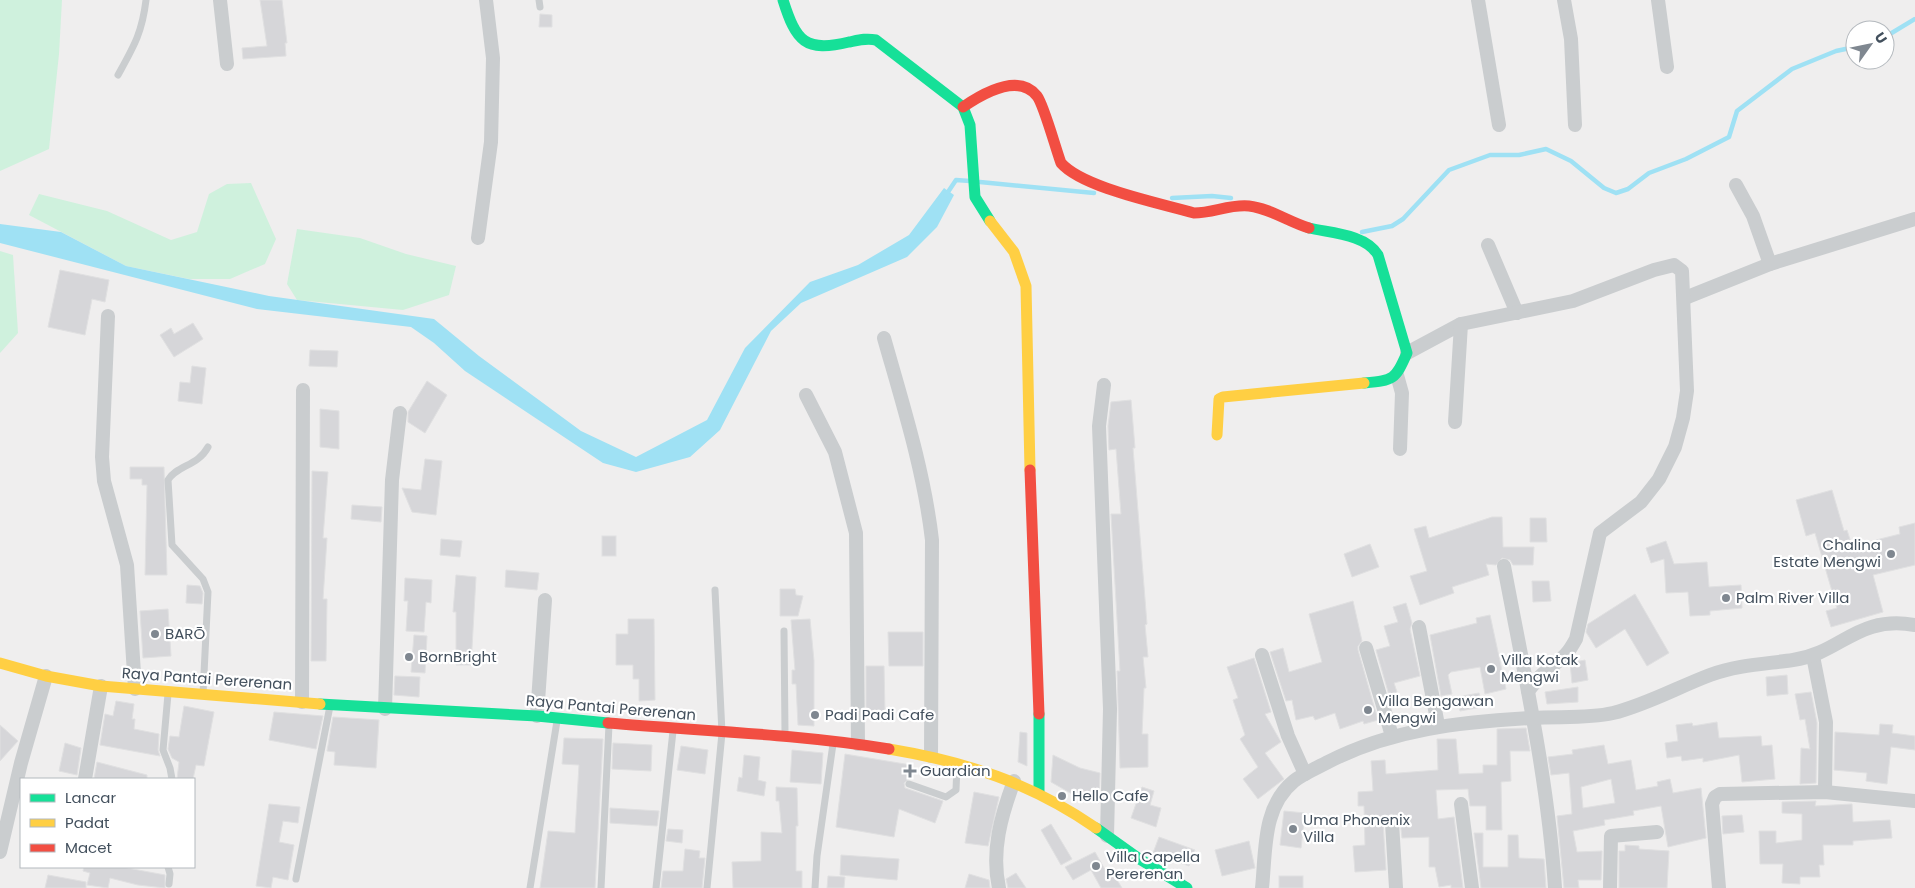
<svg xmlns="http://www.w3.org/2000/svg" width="1915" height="888" viewBox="0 0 1915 888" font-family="Poppins,sans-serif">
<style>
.green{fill:#cff1dd}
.water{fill:#9fe1f4}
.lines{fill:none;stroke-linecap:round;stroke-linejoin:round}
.stream{stroke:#9fe1f4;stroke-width:4.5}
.building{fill:#d6d6d9;stroke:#e0e0e1;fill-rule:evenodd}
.lane{stroke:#cacdcf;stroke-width:7}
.street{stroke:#cacdcf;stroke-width:14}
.fast{stroke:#16e098;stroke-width:11}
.slow{stroke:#ffcf43;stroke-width:11}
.jam{stroke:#f24e42;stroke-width:11}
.poi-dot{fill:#7f8790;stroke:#fff;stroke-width:2}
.labels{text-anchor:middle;stroke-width:4.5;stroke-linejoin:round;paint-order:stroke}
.poi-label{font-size:15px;fill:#43505d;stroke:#fff;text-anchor:start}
.street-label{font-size:15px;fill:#43505d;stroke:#fff}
</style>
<rect width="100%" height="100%" fill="#efeeee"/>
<!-- green -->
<g class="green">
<path d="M0,0h62l-3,54 -10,95 -49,22z"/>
<path d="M251,183l25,56 -11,25 -35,15h-41l-63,-13 -97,-51 10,-21 68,17 64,29 26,-8 12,-38 18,-10z"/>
<path d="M297,229l63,9 46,16 50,12 -7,29 -46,15 -106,-10 -10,-16z"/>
<path d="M0,251l13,4 5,78 -18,20z"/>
</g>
<!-- water -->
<path class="water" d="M944,188l10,7 -17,32 -30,30 -106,46 -30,28 -51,99 -30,27 -54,15 -33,-9 -138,-92 -31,-28 -23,-16 -154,-18 -257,-66v-19l61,8 65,34 143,30 165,23 45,37 102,75 55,26 71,-37 38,-72 65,-66 48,-17 51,-30z"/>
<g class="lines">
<!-- stream -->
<g class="stream">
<path d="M1885,37l30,-18"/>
<path d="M980,182l114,11"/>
<path d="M946,195l10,-15 14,1"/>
<path d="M1172,198l40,-2 19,2"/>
<path d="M1362,232l30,-6 11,-7 46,-49 41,-15h29l27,-6 25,12 33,27 12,5 12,-4 21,-16 37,-14 43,-22 8,-26 55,-42 44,-18 19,-4"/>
</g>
</g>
<!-- building -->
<g class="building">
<path d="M260,0h22l5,43h-2l1,13 -43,3 -1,-11 25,-2z"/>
<path d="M540,14l12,1v12h-13z"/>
<path d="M60,270l49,10 -4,22 -13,-3 -7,36 -37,-8z"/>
<path d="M193,323l10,16 -29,18 -14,-22 11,-7 3,6z"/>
<path d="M310,350l28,1 -1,16 -28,-1z"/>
<path d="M192,366l14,2 -4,36 -24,-3 2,-19 10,1z"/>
<path d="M427,381l20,14 -22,38 -17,-11v-10z"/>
<path d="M1131,400l4,48h-2l14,176 -2,1 3,32h-5l3,31h-2l-2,46h6v33l-28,1 -3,-97h3l-9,-157h10l-5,-65 -7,1 -1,-24 3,-24z"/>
<path d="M320,409l19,2v38l-19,-2z"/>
<path d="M425,459l17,2 -6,54 -24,-3 -10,-24 19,2z"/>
<path d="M130,467h34l3,108h-22l2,-90h-5v-6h-12z"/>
<path d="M312,471l16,1 -5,66h4l-4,61h4l-1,62h-15z"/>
<path d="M1832,490l12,41 3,-1 5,16 48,-12 -1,-7 16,-4v42l-42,10 10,37 -52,15 -5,-16 11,-3 -8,-27 -14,-48 -9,3 -10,-36z"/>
<path d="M352,505l30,2 -1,15 -30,-3z"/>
<path d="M1492,517h10l1,30h31l-1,18h-20l-3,-5 -8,-2 -6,7 -10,-1 3,11 -37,12 2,6 -34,12 -10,-29 17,-5 -13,-42 12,-3 3,12z"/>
<path d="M1530,518h16l1,24h-17z"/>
<rect x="602" y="536" width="14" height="20"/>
<path d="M441,539l21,2 -2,16 -20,-2z"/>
<path d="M1666,541l8,23 33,-2 2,25 32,-2 1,23 -32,3v4l-20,1 -2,-24 -22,1 -2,-34 -13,4 -5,-15z"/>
<path d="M1370,544l9,23 -27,10 -8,-23z"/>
<path d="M506,570l33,3 -2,17 -32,-3z"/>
<path d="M456,575l20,2 -5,88h-15v-53h-3z"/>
<path d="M405,578l27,2 -1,23 -5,-1 -2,30 -18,-1 2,-30h-4z"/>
<path d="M1532,581h17l2,20 -18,1z"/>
<path d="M187,585l13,1 3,7 -1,11 -16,-1z"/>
<path d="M780,589h15l1,6 7,1 -5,20h-18z"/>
<path d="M1635,594l34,59 -22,13 -22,-37 -29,19 -10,-16 2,-8z"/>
<path d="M1353,601l9,40 -4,5v4l20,70 -14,4 -1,-3 -23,8 -5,-16 -20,7 -2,-4 -17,4 -4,-20 -6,1 -16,-49 13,-4 6,24 33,-10 -13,-48z"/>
<path d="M1406,603l6,20 -2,6 10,47 -26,7 3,9 -8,3 -13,-45 14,-4 -6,-20 14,-4 -5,-15z"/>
<path d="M168,609l3,47 -28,2 -3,-47z"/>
<path d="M1490,615l16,74 -21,5 -5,-27 -29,5 -3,3 4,19 -11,2 -11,-61 47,-12 -1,-5z"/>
<path d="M628,619h26l1,81 -16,1v-22h-6v-14h-17v-31h12z"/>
<path d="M810,619l4,42v65l-16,-1 -2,-41h-4v-14h3l-4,-50z"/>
<path d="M888,632h35v34h-34z"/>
<path d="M414,635l13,1 -2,37 -14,-1z"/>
<path d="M1254,658l17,54 -6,2 16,28 -16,11 19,26 -26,20 -15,-20 15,-12 -18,-28 5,-4 -12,-35 5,-2 -11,-31z"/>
<path d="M1585,660l3,20 -16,3 -2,-20z"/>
<path d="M866,666h18l1,48h-19z"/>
<path d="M1787,675l1,19 -21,2 -1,-19z"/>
<path d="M395,676l25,1 -1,20 -25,-2z"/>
<path d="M1578,687v15l-31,2 -2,-12z"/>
<path d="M1811,692l6,31 -1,60 -16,1 1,-36 9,1 -5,-30 -5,1 -5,-26z"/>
<path d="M1479,693l3,14 -22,4 -3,-14z"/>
<path d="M116,701l18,3 -2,15h3l-1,10 25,5 -1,16 2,6 -60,-11 5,-31 8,2z"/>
<path d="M184,706l30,6 -10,54 -8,-1 -3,14h-16l2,-17 -7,-4 -4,-9 2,-13 9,1z"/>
<path d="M274,712l49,4 -7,33 -47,-9z"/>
<path d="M333,717l46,3 -3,48 -42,-3 1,-13 -8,-1z"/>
<path d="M1717,722l2,16 42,-2 1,10 10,-1 3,34 -33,3 -3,-27 -36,7v-4l-21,3 -1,-5 -14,2 -2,-15 13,-2 -2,-16 16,-2 1,3z"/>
<path d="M1880,724l13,1 -1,8 23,3v14l-24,-3 -4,37 -21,-3 1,-8 -33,-3 1,-38 44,3z"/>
<path d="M0,725l18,16 -18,20z"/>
<path d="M1526,728l4,23h-20l1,30 -10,1 1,48h-16v-24h-16l-2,-17 -32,1 2,29 16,-2 9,71h-12v-3l-12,2 -4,-20h-6v-30l-27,1 -2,-19 -8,-5 -5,2 -4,7 3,47 -31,2 -2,-26 12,-1 -1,-39h-6v-14l15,-1 -2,-30 14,-1 1,14 52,-4 -1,-31h19l3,35 24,-1v-8h14v-36z"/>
<path d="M1020,732l7,1v33l-9,-4z"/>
<path d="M564,738l39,1 -8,149h-55l8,-57 27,2 4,-68 -17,-1z"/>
<path d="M65,743l16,5 -4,27 -18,-4z"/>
<path d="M613,743l39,2 -1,26 -39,-2z"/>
<path d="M1604,745l4,19 23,-4 5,30 22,-4 -1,-4 13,-3 3,14 28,-5 5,50 -38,9 -7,-41 -28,5 1,4 -30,5 1,5 -32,6 4,21 25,-1 -1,29h-23l1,8h-15l-7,-72 15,-2 -3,-41 -18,2 -3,-18 25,-3 -1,-4zM1611,779l4,24 -32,5 -2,-21z"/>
<path d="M681,746l27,4 -3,24 -28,-4z"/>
<path d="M792,750l31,3 -2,31 -31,-2z"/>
<path d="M845,754l66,11 -2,14 -5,4 1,5 38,13 -8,22 -36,-14 -5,28 -58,-10z"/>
<path d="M744,755l16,2 -2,23 8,2 -2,14 -27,-5 2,-14 3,1z"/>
<path d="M1053,755l27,13 20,5 -1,30 -27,-9 -21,-12z"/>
<path d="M97,762l50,13v4h-53z"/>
<path d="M776,787l21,1 1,38h-2v45h6v17h-69l-1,-26 29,-1v-29l21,1 -3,-32h-3z"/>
<path d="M1142,787l12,4 -4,14 11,3 -5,19 -25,-9z"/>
<path d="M974,792l25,5 -11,49 -23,-3z"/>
<path d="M1816,801l-1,5 37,-2 1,18 37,-2 2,18 -39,3v4h-30l1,20h-5l1,12h-20v7l-18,-1 1,-19h-23l-1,-33h17v12l26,-3v-26l-20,-1v-11z"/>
<path d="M269,804l31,3 -2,16 -15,-2 -4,21 15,3 -6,35 -15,-3 -2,11 -15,-2z"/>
<path d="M610,808l49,3 -2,15 -47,-3z"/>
<path d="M1284,811l21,2 -4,35 -21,-3z"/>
<path d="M1742,815l2,17 -21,2 -1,-18z"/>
<path d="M1051,824l21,35 -11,6 -20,-35z"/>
<path d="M668,829l15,1 -1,13 -16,-2z"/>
<path d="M1474,833h9v34h25v-32h10l1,23 25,1 2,29h-65z"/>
<path d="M1159,837l36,13 -6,16 -36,-13z"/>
<path d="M1249,841l6,27 -33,8 -7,-26z"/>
<path d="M1625,845l14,1v3l30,2 -2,37h-48v-37h6z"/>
<path d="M685,849l15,2 -1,7h6l-3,30h-41l2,-17h20z"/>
<path d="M1095,852l13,23 4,-3 10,16h-21l-10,-18 -18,10 -8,-13z"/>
<path d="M841,855l58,4 -2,21 -57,-5z"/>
<path d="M84,867h38l43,8v13l-27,-3 -28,-7 -2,10 -21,-3 3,-12 -7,-2z"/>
<path d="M1016,873l10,15h-18l-2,-9z"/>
<path d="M969,874l20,6 1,8h-25z"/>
<path d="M48,875l38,7v6h-41z"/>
<path d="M828,876l17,1 -1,11h-17z"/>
<rect x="1279" y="876" width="24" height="12"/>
</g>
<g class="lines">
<!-- lane -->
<g class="lane">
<path d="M539,0l1,7"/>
<path d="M118,75c16,-29 24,-42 28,-75"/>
<path d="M784,631l1,102"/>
<path d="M168,694l-5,56 7,18 2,11"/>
<path d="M203,694l5,-102 -5,-13 -31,-34 -4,-65c9,-15 30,-14 40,-33"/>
<path d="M909,784l37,13 10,-7 1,-25"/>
<path d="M168,867l2,7 -1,10"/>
<path d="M296,879l34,-173"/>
<path d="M530,888l27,-167"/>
<path d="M601,888l8,-163"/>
<path d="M656,888l17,-157"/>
<path d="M707,888l15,-155 -7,-143"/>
<path d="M815,888l2,-32 16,-112"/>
</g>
<!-- street -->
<g class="street">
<path d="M220,0l7,64"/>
<path d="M1478,0l21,125"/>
<path d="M1564,0l7,39 4,86"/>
<path d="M1658,0l9,67"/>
<path d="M1736,185l17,31 17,48"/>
<path d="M478,238l13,-96 2,-84 -7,-58"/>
<path d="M1488,245l29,68"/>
<path d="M1685,298l85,-34 145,-45"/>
<path d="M108,316l-6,141 2,24 23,84 8,124"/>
<path d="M884,338c19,67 40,133 48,202l-1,216"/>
<path d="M1407,353l54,-29 112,-23 81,-31 20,-5 8,6 5,120 -4,27 -8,29 -16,32 -18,23 -41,31 -24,106c-12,22 -16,19 -32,34 -6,5 -11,12 -16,18"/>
<path d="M1397,375l5,18 -2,56"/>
<path d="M1104,385l-5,41 11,283 -3,127"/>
<path d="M806,395l29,57 21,81 2,211"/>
<path d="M1455,422l6,-98"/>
<path d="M1504,566c20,107 44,213 51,322"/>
<path d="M1419,627l19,98"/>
<path d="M1366,648l26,88"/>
<path d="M1262,655l26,81 17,38"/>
<path d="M1813,656l13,66 -1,70"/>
<path d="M302,702l1,-312"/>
<path d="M385,709l7,-229 8,-67"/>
<path d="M537,716l8,-116"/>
<path d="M85,779l16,-93"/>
<path d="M1461,804l11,84"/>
<path d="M1392,823l4,65"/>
<path d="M0,852l21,-89 25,-87"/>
<path d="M999,888c-8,-37 2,-72 15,-107"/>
<path d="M1262,888c4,-37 0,-81 32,-107 10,-8 23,-13 34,-19 64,-33 133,-40 204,-44 27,-2 55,1 81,-5 33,-8 65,-26 97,-38 27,-10 55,-11 83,-15 49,-7 63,-45 122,-35"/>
<path d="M1610,888l1,-52 46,-4"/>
<path d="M1719,888l-7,-84 3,-7 5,-3 105,-2 90,9"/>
</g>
<!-- fast -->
<g class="fast">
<path d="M783,0c13,41 22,53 66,42 10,-2 17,-4 27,-2l87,67 7,18 5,72 15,24"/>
<path d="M1309,228c21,5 57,6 69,27l29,98c-12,27 -13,27 -43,30"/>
<path d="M320,704l217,12 71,7"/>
<path d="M1039,714v79"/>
<path d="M1096,828l42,30 49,30"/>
</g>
<!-- slow -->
<g class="slow">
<path d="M990,221l24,31 12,34 4,184"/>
<path d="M1217,435l2,-36 4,-2 141,-14"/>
<path d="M0,663l46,13 55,10 219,18"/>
<path d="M889,749c78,13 142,34 207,79"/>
</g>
<!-- jam -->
<g class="jam">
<path d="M963,107c19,-13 55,-35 74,-11 7,9 19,54 24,67 22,25 99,40 133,50 19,0 36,-9 55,-7 20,2 40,16 60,22"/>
<path d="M1030,470l9,244"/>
<path d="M608,723c94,8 188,11 281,26"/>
</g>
</g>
<!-- markers -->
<g class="poi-dot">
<circle cx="1891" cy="554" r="5"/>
<circle cx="1726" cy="598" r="5"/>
<circle cx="155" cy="634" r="5"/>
<circle cx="409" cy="657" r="5"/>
<circle cx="1491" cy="669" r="5"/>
<circle cx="1368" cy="710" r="5"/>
<circle cx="815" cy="715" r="5"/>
<path d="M907.5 763.5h5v5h5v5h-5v5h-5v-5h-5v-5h5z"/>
<circle cx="1062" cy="796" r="5"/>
<circle cx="1293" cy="829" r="5"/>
<circle cx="1096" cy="866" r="5"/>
</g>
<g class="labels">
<!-- poi labels -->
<g class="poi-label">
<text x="1881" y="550" text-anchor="end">Chalina<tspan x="1881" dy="17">Estate Mengwi</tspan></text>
<text x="1736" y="603">Palm River Villa</text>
<text x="165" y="639">BARŌ</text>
<text x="419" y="662">BornBright</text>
<text x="1501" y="665">Villa Kotak<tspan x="1501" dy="17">Mengwi</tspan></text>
<text x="1378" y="706">Villa Bengawan<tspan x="1378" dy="17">Mengwi</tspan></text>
<text x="825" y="720">Padi Padi Cafe</text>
<text x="920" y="776">Guardian</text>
<text x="1072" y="801">Hello Cafe</text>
<text x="1303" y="825">Uma Phonenix<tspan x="1303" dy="17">Villa</tspan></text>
<text x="1106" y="862">Villa Capella<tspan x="1106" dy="17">Pererenan</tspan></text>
</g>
<!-- street labels -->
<g class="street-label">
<text transform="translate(207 679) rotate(4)" y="5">Raya Pantai Pererenan</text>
<text transform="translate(611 708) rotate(5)" y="5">Raya Pantai Pererenan</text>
</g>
</g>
<!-- legend -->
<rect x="20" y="778" width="175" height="90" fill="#ffffff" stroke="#b4b9be"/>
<rect x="30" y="794" width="25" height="8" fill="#16e098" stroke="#b4b9be"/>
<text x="65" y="803" font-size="15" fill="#43505d">Lancar</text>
<rect x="30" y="819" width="25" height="8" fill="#ffcf43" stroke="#b4b9be"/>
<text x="65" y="828" font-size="15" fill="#43505d">Padat</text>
<rect x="30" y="844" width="25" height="8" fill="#f24e42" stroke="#b4b9be"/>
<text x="65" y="853" font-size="15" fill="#43505d">Macet</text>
<!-- north arrow -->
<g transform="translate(1870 45) rotate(57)"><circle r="24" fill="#ffffff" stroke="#b4b9be"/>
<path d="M0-4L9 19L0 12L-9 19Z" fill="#7f8790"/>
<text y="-8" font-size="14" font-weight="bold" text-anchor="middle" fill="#43505d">U</text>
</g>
</svg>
